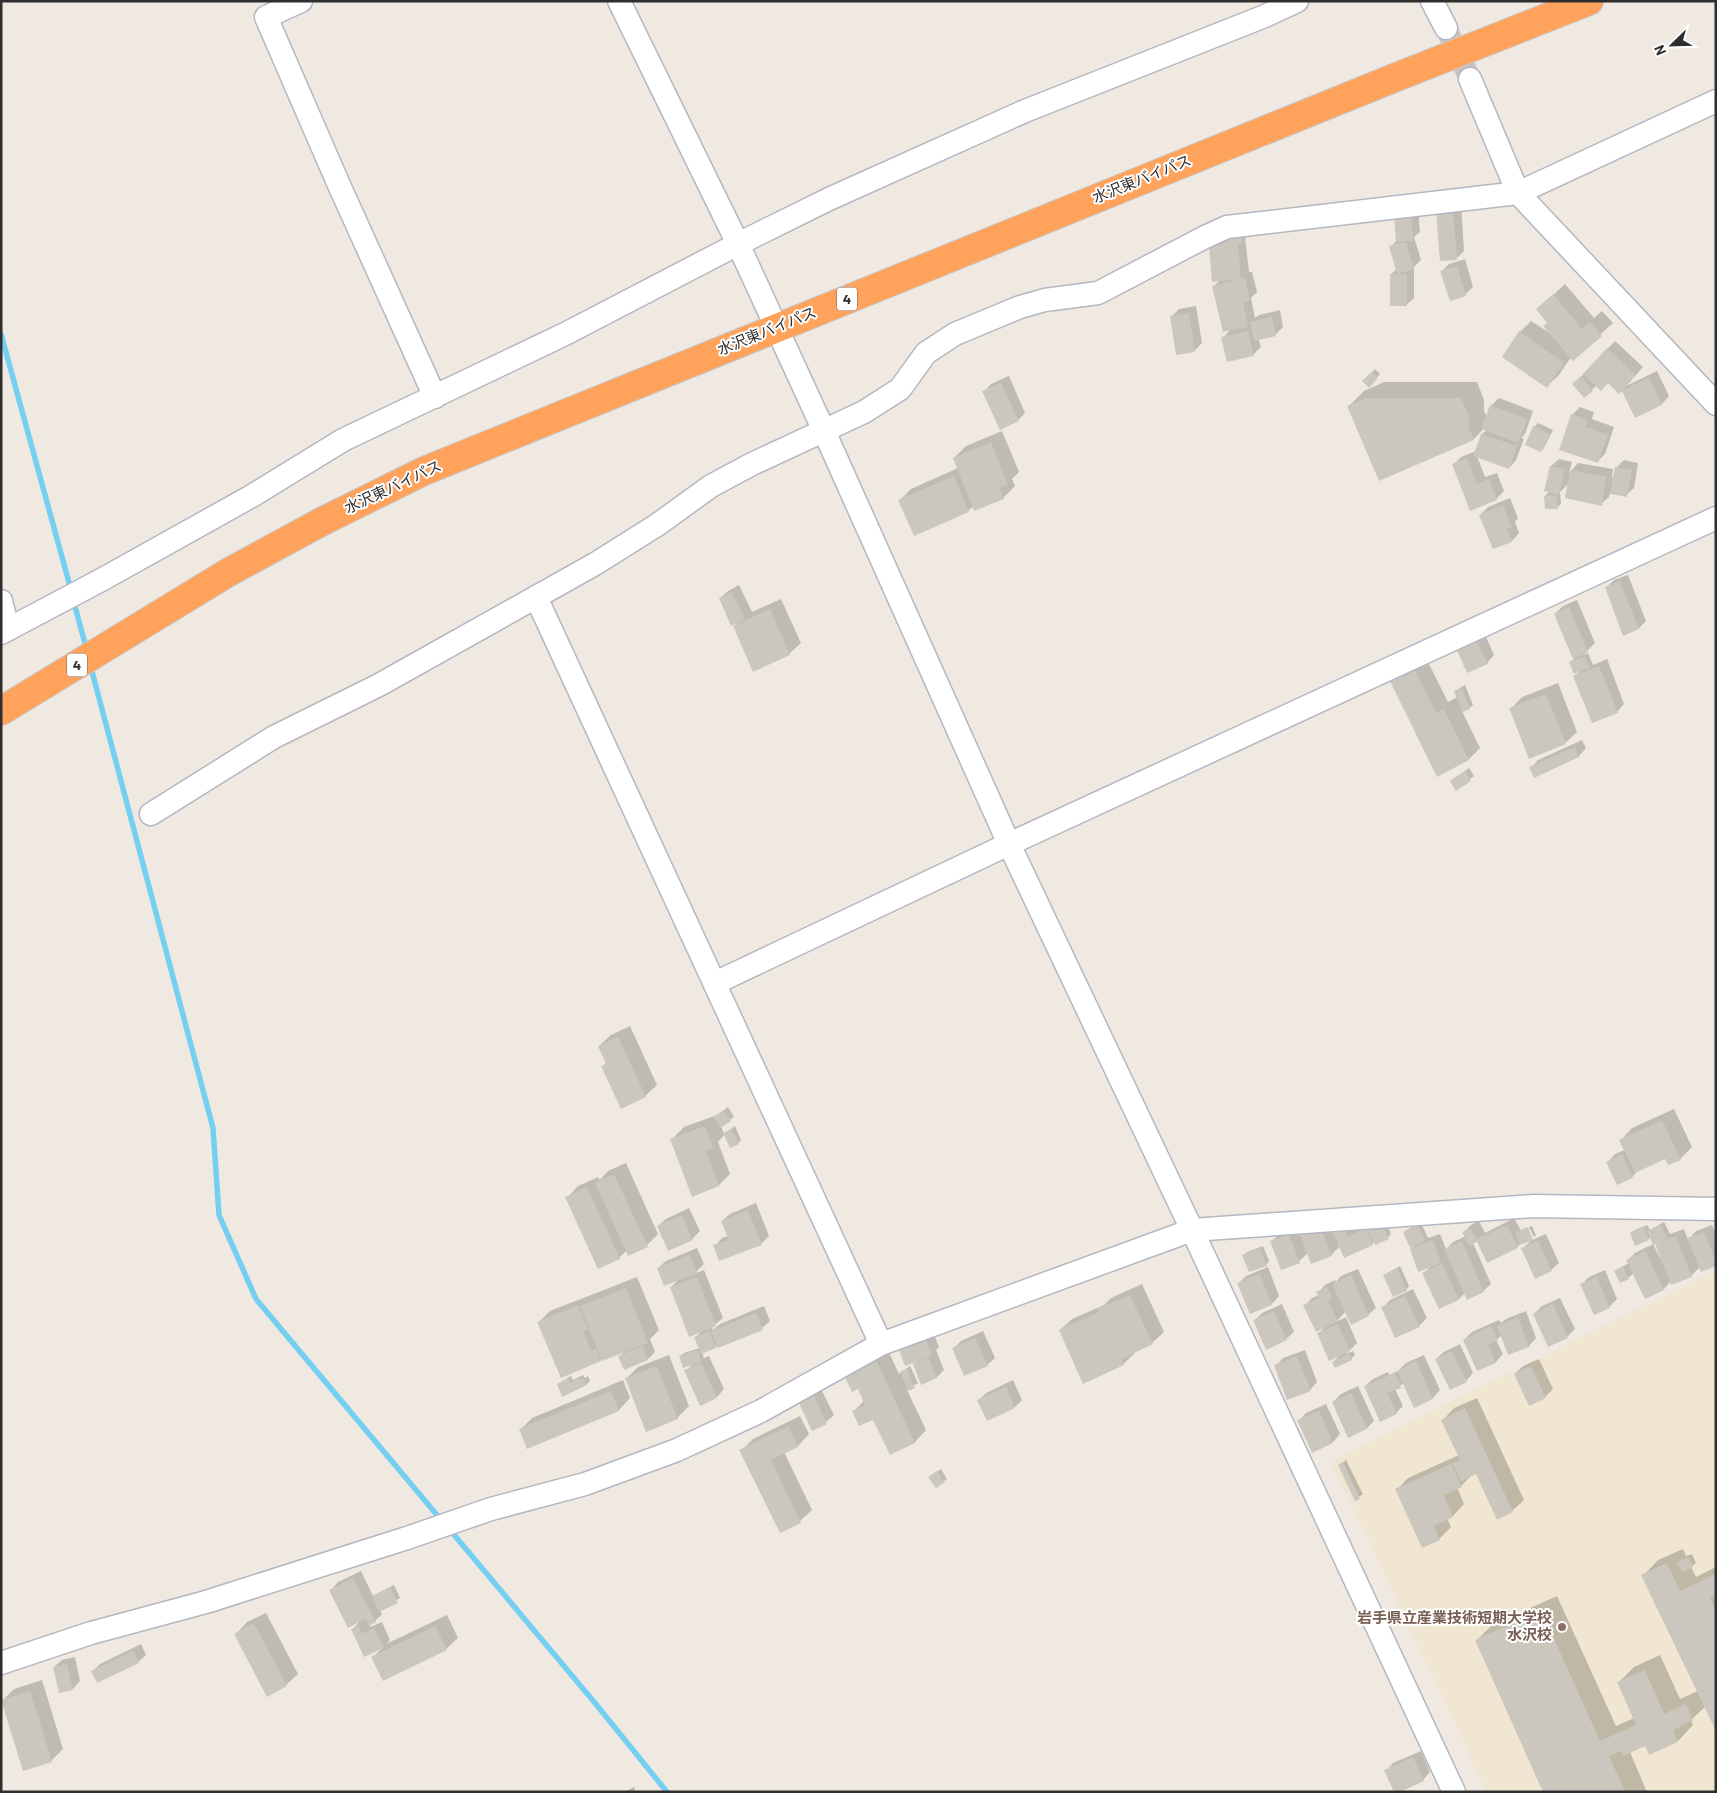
<svg xmlns="http://www.w3.org/2000/svg" width="1717" height="1793" viewBox="0 0 1717 1793" font-family="Barlow,'Noto Sans JP',sans-serif">
<style>
.education{fill:#f0e6d1}
.shadow{fill:#0003}
.lines{fill:none;stroke-linecap:round;stroke-linejoin:round}
.stream{stroke:#75cff0;stroke-width:5.5}
.building{fill:#cbc7bf}
.minor-tunnel{stroke:#c8c4bd;stroke-width:22;stroke-dasharray:22 11;stroke-linecap:butt}
.minor-casing{stroke:#b4b7c1;stroke-width:25}
.highway-casing{stroke:#c9c9c9;stroke-width:30}
.minor{stroke:#fff;stroke-width:22}
.highway{stroke:#ffa35c;stroke-width:28}
.education-dot{fill:#8d6e63;stroke:#fff;stroke-width:2}
.labels{text-anchor:middle;stroke-width:4;stroke-linejoin:round;paint-order:stroke}
.shield{fill:#fff;stroke:#6d6d6d;stroke-width:1}
.shield-label{font-size:14px;font-weight:bold;fill:#2e2e2e}
.street-label{font-size:15px;fill:#2e2e2e;stroke:#fff}
.education-label{font-size:15px;font-weight:bold;fill:#785e54;stroke:#fff;text-anchor:end}
</style>
<rect width="100%" height="100%" fill="#efe9e1"/>
<!-- education -->
<path class="education" d="M1716,1270v522h-229l-156,-330z"/>
<!-- shadow -->
<g class="shadow">
<path d="M1461,203l3,48 -7,7 -19,-46z"/>
<path d="M1418,206l2,26 -6,5 7,23 -7,7v31l-8,7 -15,-31 6,-5 -6,-22 6,-7 -2,-25z"/>
<path d="M1245,236l4,36h3l5,20 -6,6 4,20 4,-3 21,-5 3,17 -7,7 -18,4 3,9 -8,8 -30,-17 8,-9 -18,-42 7,-7 -10,-34 7,-7z"/>
<path d="M1465,259l8,28 -8,8 -23,-24 7,-7z"/>
<path d="M1565,284l29,34 8,-7 11,12 -40,36 -2,-2 -12,18 -12,11 -27,-54 11,-11 19,12 -1,-11 -11,-13z"/>
<path d="M1196,306l6,37 -8,8 -22,-35 7,-7z"/>
<path d="M1615,341l28,26 -17,19 31,-15 12,25 -7,8 -27,12 -13,-27 -14,-7 -11,3 -13,12 -10,-13z"/>
<path d="M1375,369l5,5 -11,12 -5,-5z"/>
<path d="M1009,376l16,37 -7,7 -34,-28 7,-8z"/>
<path d="M1384,382h93l7,18v11l3,6 4,-11 8,-8 34,13 -8,23 -4,4 3,1 -8,21 -7,8 -32,-12 8,21 12,-4 7,18 -7,7 -26,11 -18,-44 8,-8 15,-6 6,-17 5,-4 -3,-2 -10,11 -95,40 -31,-72 16,-16z"/>
<path d="M1580,407l14,5 -2,7 22,8 -9,27 -8,8 -25,-47z"/>
<path d="M1538,423l15,7 -9,18 -3,3 -15,-7 8,-17z"/>
<path d="M1002,431l17,41 -7,7 3,7 -12,12 -30,8 -4,4 -55,24 -14,-34 11,-11 47,-21 -4,-10 12,-12z"/>
<path d="M1559,459l13,3 -3,11 9,-10 35,6 -1,8 2,1 2,-10 8,-8 14,3 -4,25 -8,7 -16,-2 -1,4 -8,7 -32,-21 -9,9 1,12 -3,3 -13,-11 5,-5 1,-25z"/>
<path d="M1510,498l8,20 -3,4 4,11 -7,8 -18,7 -14,-33 8,-8z"/>
<path d="M1628,575l18,46 -7,7 -15,6 -18,-46 8,-8z"/>
<path d="M739,585l13,27 29,-13 20,44 -12,11 -55,-28 5,-5 -19,-23 8,-7z"/>
<path d="M1577,600l18,43 -12,12 5,-2 5,12 14,-6 17,45 -7,8 -42,-35 6,-7 -10,-8 4,-4 -20,-44 8,-8z"/>
<path d="M1483,630l11,25 -7,8 -23,-24z"/>
<path d="M1426,658l22,44 9,-5 -2,-6 10,-6 8,20 -4,3 -7,3 18,37 -11,11 -32,16 -45,-94 11,-11z"/>
<path d="M1558,683l19,49 -12,11 -54,-34 11,-12z"/>
<path d="M1582,740l4,8 -7,8 -44,20 -4,-8 7,-8z"/>
<path d="M1469,768l5,8 -17,13 -6,-8z"/>
<path d="M630,1026l27,59 -12,11 -42,-30 4,-4 -8,-16 12,-11z"/>
<path d="M728,1107l6,10 -13,9 3,8 11,-8 6,14 -3,3 -13,-9 -7,8 12,32 -11,11 -26,10 -21,-56 12,-12 33,-12z"/>
<path d="M1674,1109l18,38 -12,12 -14,-2 -26,12 -8,8 -24,-15 7,-8 10,-4 -4,-10 11,-12z"/>
<path d="M626,1163l32,71 -11,11 -20,5 -8,8 -52,-60 11,-12 20,-9 2,3 8,-9z"/>
<path d="M756,1203l13,33 -8,8 -46,2 7,-8 6,-2 -6,-15 8,-7z"/>
<path d="M689,1208l11,23 -8,8 -34,-13 8,-7z"/>
<path d="M1514,1218l6,11 1,15 -4,3 -40,-6 -4,2 18,41 -8,7 -18,2 -6,6 -35,-26 7,-7 -20,-17 5,-5 -12,-11 4,-4 13,-6 7,15 12,-4 6,15 7,-7 13,-6 -2,-4 7,-7 8,-4 6,12z"/>
<path d="M1328,1220l5,14 9,-9 8,-4 5,9 18,-8h13l5,12 -3,3 -13,4 -3,3 -32,2 -9,9 -23,-2 -9,8 -27,-20 7,-7 17,-7 4,9 9,-9z"/>
<path d="M1664,1222l6,12 14,-5 4,11 8,-9 16,-6 4,10v30l-16,2 -9,9 -20,5 -7,8 -18,8 -12,-24 -6,5 -13,-7 14,-8 -1,-3 7,-7 18,-9 7,14 2,-1 -5,-13 4,-4 -10,-3 -15,8 -5,-12 4,-3 12,-5 3,5z"/>
<path d="M1532,1226l4,9 -2,2 -5,-10z"/>
<path d="M1546,1234l13,29 -8,7 -28,-21 7,-8z"/>
<path d="M1263,1246l6,15 -3,4 -22,-9 3,-4z"/>
<path d="M697,1248l7,16 -10,10 10,-4 19,48 -11,9 1,3 7,-6 44,-18 6,15 -8,7 -60,24 2,6 5,-2 15,33 -7,8 -16,7 -15,-33 7,-7 -13,-8 4,-3 16,-5 -4,-11 6,-7 -31,-43 9,-9 -22,-10 8,-7z"/>
<path d="M1400,1266l9,20 -3,4 -22,-15z"/>
<path d="M1268,1267l11,29 -7,8 -22,9 -11,-30 7,-7z"/>
<path d="M1358,1269l18,39 -8,7 -22,-4 -10,11 10,-5 11,26 -11,11 7,-3 2,4 -4,4 -18,3 7,-7 -21,-22 8,-8 -22,-19 7,-8 7,-3 -1,-2 7,-8 10,-5 1,2 5,-6z"/>
<path d="M1605,1270l12,29 -7,7 -16,7 -12,-29 7,-7z"/>
<path d="M637,1277l22,53 -9,9 5,13 -7,7 -28,-3 6,-6 -26,10 -61,-38 11,-11z"/>
<path d="M1142,1284l22,48 -12,11 -18,8 1,2 -12,11 -63,-34 12,-11 32,-14 7,-7z"/>
<path d="M1413,1289l14,29 -8,8 -36,-18 7,-8z"/>
<path d="M1560,1298l15,31 -8,8 -33,-23 8,-8z"/>
<path d="M1282,1304l12,28 -8,7 -32,-18 8,-8z"/>
<path d="M1526,1311l10,27 -7,8 -20,7 -7,-18 -6,5 7,14 -7,8 -18,8 -14,-30 8,-8 27,-12 2,3 5,-4z"/>
<path d="M983,1331l12,27 -8,7 -33,-17 7,-7z"/>
<path d="M933,1332l6,15 -3,3 8,20 -7,7 -15,6 -8,-19 6,-5 -20,-9 8,-8z"/>
<path d="M1460,1344l13,29 -7,8 -30,-22 8,-7z"/>
<path d="M887,1348l12,26 11,-8 8,17 -11,7 19,40 -11,12 -24,11 -17,-35 -20,-7 10,-10 -6,-13 -13,-14z"/>
<path d="M1305,1350l12,32 -7,8 -34,-24 7,-8z"/>
<path d="M669,1355l20,51 -12,12 -51,-39 12,-12z"/>
<path d="M1424,1355l16,35 -7,8 -19,8 -10,-23 -9,6 8,17 -7,7 -31,-27 8,-7 15,-7 1,3 9,-4 8,-8z"/>
<path d="M1539,1359l14,30 -8,8 -16,7 -14,-30 8,-8z"/>
<path d="M583,1375l2,3 3,-2 2,5 -3,3h-29l13,-8 2,4z"/>
<path d="M623,1380l7,18 -11,12 -91,38 -7,-19 11,-11z"/>
<path d="M1013,1380l9,20 -7,7 -28,12 -8,-19 7,-7z"/>
<path d="M1358,1386l16,35 -7,7 -18,8 -16,-34 8,-8z"/>
<path d="M821,1389l13,26 -8,7 -26,-19 8,-7z"/>
<path d="M1477,1398l47,102 -12,11 -35,-38 -5,2 -11,11 -4,1 7,17 -11,12 -6,2 4,9 -12,12 -42,-49 11,-12 51,-23 -16,-35 11,-12z"/>
<path d="M1326,1404l14,30 -7,8 -21,9 -13,-30 7,-8z"/>
<path d="M800,1416l9,18 -11,12 -14,6 28,58 -12,11 -20,10 -39,-80 12,-12z"/>
<path d="M1346,1460l17,34 -7,5 -17,-34z"/>
<path d="M941,1469l6,10 -11,8 -3,-13z"/>
<path d="M1683,1549l3,7 6,-2 4,9 -5,4 5,10 20,-10v161l-11,-21 -14,13 2,5 -15,16 -28,12 -4,-8 -16,7 17,40h-103l-68,-151 16,-16 65,-29 59,130 18,-8 -16,-35 16,-16 26,-12 20,44 18,-8 -55,-115 15,-16z"/>
<path d="M361,1571l12,25 21,-11 6,13 -20,12 2,4 -7,7 -6,3 1,3 12,-5 8,18 -4,4 61,-29 11,23 -12,11 -73,8 9,-9 -30,-18 10,-11 -31,-29 7,-8z"/>
<path d="M266,1613l32,61 -12,11 -50,-51 11,-12z"/>
<path d="M141,1644l5,11 -8,7 -46,10 8,-8z"/>
<path d="M75,1657l5,24 -7,8 -19,-22 8,-7z"/>
<path d="M42,1680l21,69 -12,12 -49,-60 12,-12z"/>
<path d="M1421,1751l9,21 -7,8 -37,-9 7,-8z"/>
<path d="M634,1787l2,5h-12z"/>
</g>
<g class="lines">
<!-- stream -->
<g class="stream">
<path d="M1,334l70,256"/>
<path d="M73,599l14,52"/>
<path d="M90,664l123,464 6,87 37,84 186,222"/>
<path d="M450,1530l145,173 72,89"/>
</g>
</g>
<!-- building -->
<g class="building">
<path d="M1453,210l4,50 -17,1 -4,-50z"/>
<path d="M1411,213l2,28 -17,1 -2,-28z"/>
<path d="M1241,229l1,14h-4l3,36 -29,3 -3,-36 13,-1v-15z"/>
<path d="M1406,242l8,27 -17,5 -8,-28z"/>
<path d="M1457,266l9,30 -16,5 -10,-30z"/>
<rect x="1390" y="274" width="17" height="32"/>
<path d="M1245,278l5,23 -7,1 5,25 -25,5 -11,-46z"/>
<path d="M1553,294l29,35 8,-7 12,14 -29,25 -30,-35 4,-3 -11,-14z"/>
<path d="M1189,313l6,39 -19,3 -6,-39z"/>
<path d="M1272,317l4,19 -22,5 -4,-19z"/>
<path d="M1248,331l6,25 -27,6 -6,-25z"/>
<path d="M1519,331l45,32 -17,25 -45,-31z"/>
<path d="M1607,348l29,27 -13,15 26,-13 13,28 -27,13 -13,-27 -3,3 -11,-11 -7,8 -18,-17z"/>
<path d="M1371,372l7,6 -9,10 -7,-7z"/>
<path d="M1581,376l12,15 -9,7 -12,-14z"/>
<path d="M1001,383l18,38 -19,9 -18,-39z"/>
<path d="M1367,398h94l8,18v12l5,12 -95,41 -32,-75z"/>
<path d="M1490,405l37,14 -9,24 -37,-14z"/>
<path d="M1571,414l17,6 -3,7 23,8 -10,28 -39,-13z"/>
<path d="M1533,426l17,8 -9,18 -16,-7z"/>
<path d="M1481,434l36,12 -8,23 -36,-13z"/>
<path d="M991,442l17,43 -9,3 5,11 -30,12 -21,-53z"/>
<path d="M1467,458l10,26 12,-5 8,21 -27,11 -18,-47z"/>
<path d="M1550,466l15,3 -6,26 -15,-4z"/>
<path d="M1615,467l17,3 -5,27 -17,-3z"/>
<path d="M1570,470l36,7 -4,29 -37,-8z"/>
<path d="M954,476l15,36 -55,24 -16,-36z"/>
<path d="M1557,495l1,14h-13l-1,-13z"/>
<path d="M1503,505l9,22 -5,2 5,13 -19,7 -14,-34z"/>
<path d="M1620,581l19,48 -16,7 -18,-49z"/>
<path d="M732,592l13,27 -14,7 -12,-28z"/>
<path d="M1569,607l19,45 -15,7 -19,-45z"/>
<path d="M770,609l20,46 -37,17 -20,-46z"/>
<path d="M1475,637l13,27 -21,9 -12,-27z"/>
<path d="M1585,656l5,12 -16,6 -5,-12z"/>
<path d="M1599,666l19,47 -26,10 -19,-47z"/>
<path d="M1414,669l22,44 8,-4 25,51 -32,17 -47,-96z"/>
<path d="M1462,688l8,21 -8,3 -8,-21z"/>
<path d="M1546,694l20,50 -37,15 -20,-51z"/>
<path d="M1575,747l4,10 -45,21 -5,-11z"/>
<path d="M1465,771l6,10 -15,10 -6,-10z"/>
<path d="M618,1037l28,60 -25,12 -20,-43 5,-2 -8,-18z"/>
<path d="M724,1110l7,11 -11,7 -7,-11z"/>
<path d="M1662,1120l19,40 -13,5 -3,-6 -30,14 -16,-33z"/>
<path d="M705,1126l8,22 -7,3 13,35 -27,11 -22,-58z"/>
<path d="M731,1129l8,15 -9,4 -7,-15z"/>
<path d="M1622,1154l11,24 -16,7 -11,-23z"/>
<path d="M614,1174l34,73 -20,9 -33,-73z"/>
<path d="M587,1187l33,72 -22,10 -33,-72z"/>
<path d="M748,1210l14,35 -43,16 -6,-16 16,-5 -8,-19z"/>
<path d="M682,1215l11,25 -25,11 -11,-25z"/>
<path d="M1382,1224l7,15 -14,6 -7,-15z"/>
<path d="M1418,1225l7,16 -15,7 -7,-16z"/>
<path d="M1507,1225l11,23 -31,15 -10,-21 -8,4 -7,-14 9,-4 6,11z"/>
<path d="M1661,1225l6,13 -14,7 -6,-14z"/>
<path d="M1320,1226l12,30 -21,8 -11,-30z"/>
<path d="M1343,1227l4,10 19,-9 7,17 -29,13 -11,-26z"/>
<path d="M1528,1227l5,13 -13,5 -5,-13z"/>
<path d="M1644,1227l5,13 -14,6 -5,-13z"/>
<path d="M1704,1232l12,29v5l-15,6 -14,-34z"/>
<path d="M1289,1234l11,29 -19,7 -11,-29z"/>
<path d="M1676,1236l16,41 -21,8 -16,-41z"/>
<path d="M1433,1240l8,23 -23,9 -8,-23z"/>
<path d="M1462,1241l22,51 -17,8 -23,-51z"/>
<path d="M1538,1241l14,30 -17,8 -14,-31z"/>
<path d="M1260,1248l7,18 -18,6 -7,-17z"/>
<path d="M1645,1251l19,39 -19,9 -19,-39z"/>
<path d="M690,1255l7,18 -33,13 -7,-18z"/>
<path d="M1442,1263l17,37 -20,9 -17,-36z"/>
<path d="M1623,1266l6,13 -9,4 -6,-12z"/>
<path d="M1397,1268l10,23 -14,6 -10,-22z"/>
<path d="M1260,1274l12,31 -22,9 -13,-31z"/>
<path d="M1351,1275l18,41 -18,9 -19,-41z"/>
<path d="M697,1277l19,49 -27,11 -19,-50z"/>
<path d="M1597,1277l13,31 -16,7 -14,-31z"/>
<path d="M1327,1287l6,11 -5,3 10,20 -22,11 -13,-27 16,-7 -3,-6z"/>
<path d="M626,1288l22,55 -46,18 -22,-55z"/>
<path d="M1130,1295l23,49 -32,15 3,6 -41,19 -24,-54 40,-18 -2,-3z"/>
<path d="M1405,1296l15,31 -25,11 -14,-31z"/>
<path d="M1553,1304l15,34 -20,9 -15,-33z"/>
<path d="M578,1305l10,24 -5,2 8,20 5,-2 5,12 -40,17 -24,-56z"/>
<path d="M1274,1311l13,29 -21,10 -13,-30z"/>
<path d="M756,1313l7,17 -45,18 -7,-17z"/>
<path d="M1518,1317l11,30 -21,8 -11,-29z"/>
<path d="M1338,1324l12,27 -21,10 -12,-28z"/>
<path d="M1491,1326l7,15 -10,4 8,18 -19,8 -14,-31z"/>
<path d="M709,1331l7,17 -15,6 -7,-17z"/>
<path d="M975,1338l13,28 -24,10 -12,-28z"/>
<path d="M926,1339l6,17 -27,10 -6,-16z"/>
<path d="M643,1346l5,14 -24,10 -6,-14z"/>
<path d="M698,1350l3,12 -18,6 -4,-12z"/>
<path d="M1452,1351l15,31 -17,8 -15,-31z"/>
<path d="M1349,1354l3,6 -17,8 -3,-6z"/>
<path d="M1297,1356l14,35 -24,9 -13,-35z"/>
<path d="M875,1358l40,85 -25,12 -17,-35 -14,6 -7,-15 13,-6 -7,-16 -6,3 -9,-19z"/>
<path d="M929,1358l8,20 -16,7 -8,-21z"/>
<path d="M1416,1361l17,38 -19,9 -17,-37z"/>
<path d="M701,1363l16,35 -17,8 -16,-36z"/>
<path d="M657,1366l21,53 -32,13 -21,-54z"/>
<path d="M1531,1366l15,32 -17,8 -15,-32z"/>
<path d="M907,1369l8,19 -7,3 -8,-19z"/>
<path d="M1395,1373l6,15 -14,5 10,21 -17,8 -16,-36z"/>
<path d="M568,1378l2,5 9,-5 2,2 3,-1 3,6 -25,12 -5,-13z"/>
<path d="M1006,1387l9,21 -28,13 -10,-21z"/>
<path d="M611,1391l8,20 -92,38 -8,-20z"/>
<path d="M1351,1393l16,36 -19,9 -16,-36z"/>
<path d="M814,1396l13,28 -15,7 -13,-28z"/>
<path d="M1465,1408l48,104 -16,8 -21,-46 -15,7 -9,-18 8,-3 -19,-40z"/>
<path d="M1319,1411l14,32 -21,10 -15,-33z"/>
<path d="M789,1426l9,21 -27,13 30,63 -21,10 -41,-83z"/>
<path d="M1343,1462l17,37 -5,2 -17,-36z"/>
<path d="M1451,1464l11,23 -18,8 9,22 -19,9 6,14 -18,8 -27,-59z"/>
<path d="M937,1471l7,12 -8,5 -8,-11z"/>
<path d="M1688,1557l5,10 -11,5 -5,-10z"/>
<path d="M1667,1563l13,28 36,-17v21l-6,3 6,13v120l-75,-156z"/>
<path d="M353,1578l23,44 -7,4 -4,-7 -17,9 -19,-38z"/>
<path d="M390,1587l8,16 -19,9 -7,-16z"/>
<path d="M1541,1610l59,131 36,-16 -19,-43 28,-12 19,44 22,-10 7,16 -20,10 5,12 -29,13 -4,-9 -22,10 -2,-5 -12,5 16,36h-82l-68,-152z"/>
<path d="M254,1623l33,63 -20,11 -33,-63z"/>
<path d="M359,1626l3,8 12,-6 10,20 -20,9 -13,-28z"/>
<path d="M435,1626l12,24 -64,31 -12,-24z"/>
<path d="M133,1651l6,12 -42,20 -6,-12z"/>
<path d="M67,1664l6,26 -14,3 -6,-26z"/>
<path d="M30,1691l22,71 -29,9 -22,-71z"/>
<path d="M1413,1757l11,24 -24,11h-6l-10,-22z"/>
</g>
<g class="lines">
<!-- minor-tunnel -->
<path class="minor-tunnel" d="M1446,28l24,51"/>
<defs>
<g id="minor">
<path d="M301,1l-35,16 73,168 96,212"/>
<path d="M619,1l119,243 86,187 185,413 183,386 262,562"/>
<path d="M1432,1l14,27"/>
<path d="M1470,79l48,114 198,211"/>
<path d="M536,597l345,747"/>
<path d="M1,601l7,28"/>
<path d="M1,633l102,-54 147,-82 93,-57 222,-106 173,-90 91,-45 196,-88 240,-95 32,-15"/>
<path d="M151,814l123,-77 105,-52 216,-121 62,-39 54,-39 41,-22 112,-52 36,-23 26,-36 29,-19 65,-27 25,-7 53,-7 107,-56 22,-10 291,-34 198,-92"/>
<path d="M715,983l294,-139 707,-326"/>
<path d="M1,1663l90,-30 115,-31 201,-64 84,-29 94,-25 92,-34 84,-39 120,-67 311,-114 342,-24 182,3"/>
</g>
<path id="highway" d="M1,711l228,-139 94,-51 101,-50 970,-393 195,-77"/>
</defs>
<!-- minor casing -->
<use href="#minor" class="minor-casing"/>
<!-- highway casing -->
<use href="#highway" class="highway-casing"/>
<!-- minor -->
<use href="#minor" class="minor"/>
<!-- highway -->
<use href="#highway" class="highway"/>
</g>
<!-- markers -->
<circle class="education-dot" cx="1562" cy="1627" r="5"/>
<g class="labels">
<!-- shield labels -->
<g class="shield">
<rect x="837" y="287.5" width="20" height="23" rx="4"/>
<rect x="67" y="653.5" width="20" height="23" rx="4"/>
</g>
<g class="shield-label">
<text x="847" y="304">4</text>
<text x="77" y="670">4</text>
</g>
<!-- street labels -->
<g class="street-label">
<text transform="translate(1142 179) rotate(-22)" y="5">水沢東バイパス</text>
<text transform="translate(767 331) rotate(-22)" y="5">水沢東バイパス</text>
<text transform="translate(393 487) rotate(-25)" y="5">水沢東バイパス</text>
</g>
<!-- education labels -->
<g class="education-label">
<text x="1552" y="1623">岩手県立産業技術短期大学校<tspan x="1552" dy="17">水沢校</tspan></text>
</g>
</g>
<!-- border -->
<rect width="1717" height="1793" fill="none" stroke="#2e2e2e" stroke-width="5"/>
<!-- north arrow -->
<g transform="translate(1672 45) rotate(247)" stroke="#ffffff" stroke-width="4" paint-order="stroke">
<path d="M0-4L9 19L0 12L-9 19Z" fill="#2e2e2e"/>
<text y="-8" font-size="14" font-weight="bold" text-anchor="middle" fill="#2e2e2e">N</text>
</g>
</svg>
